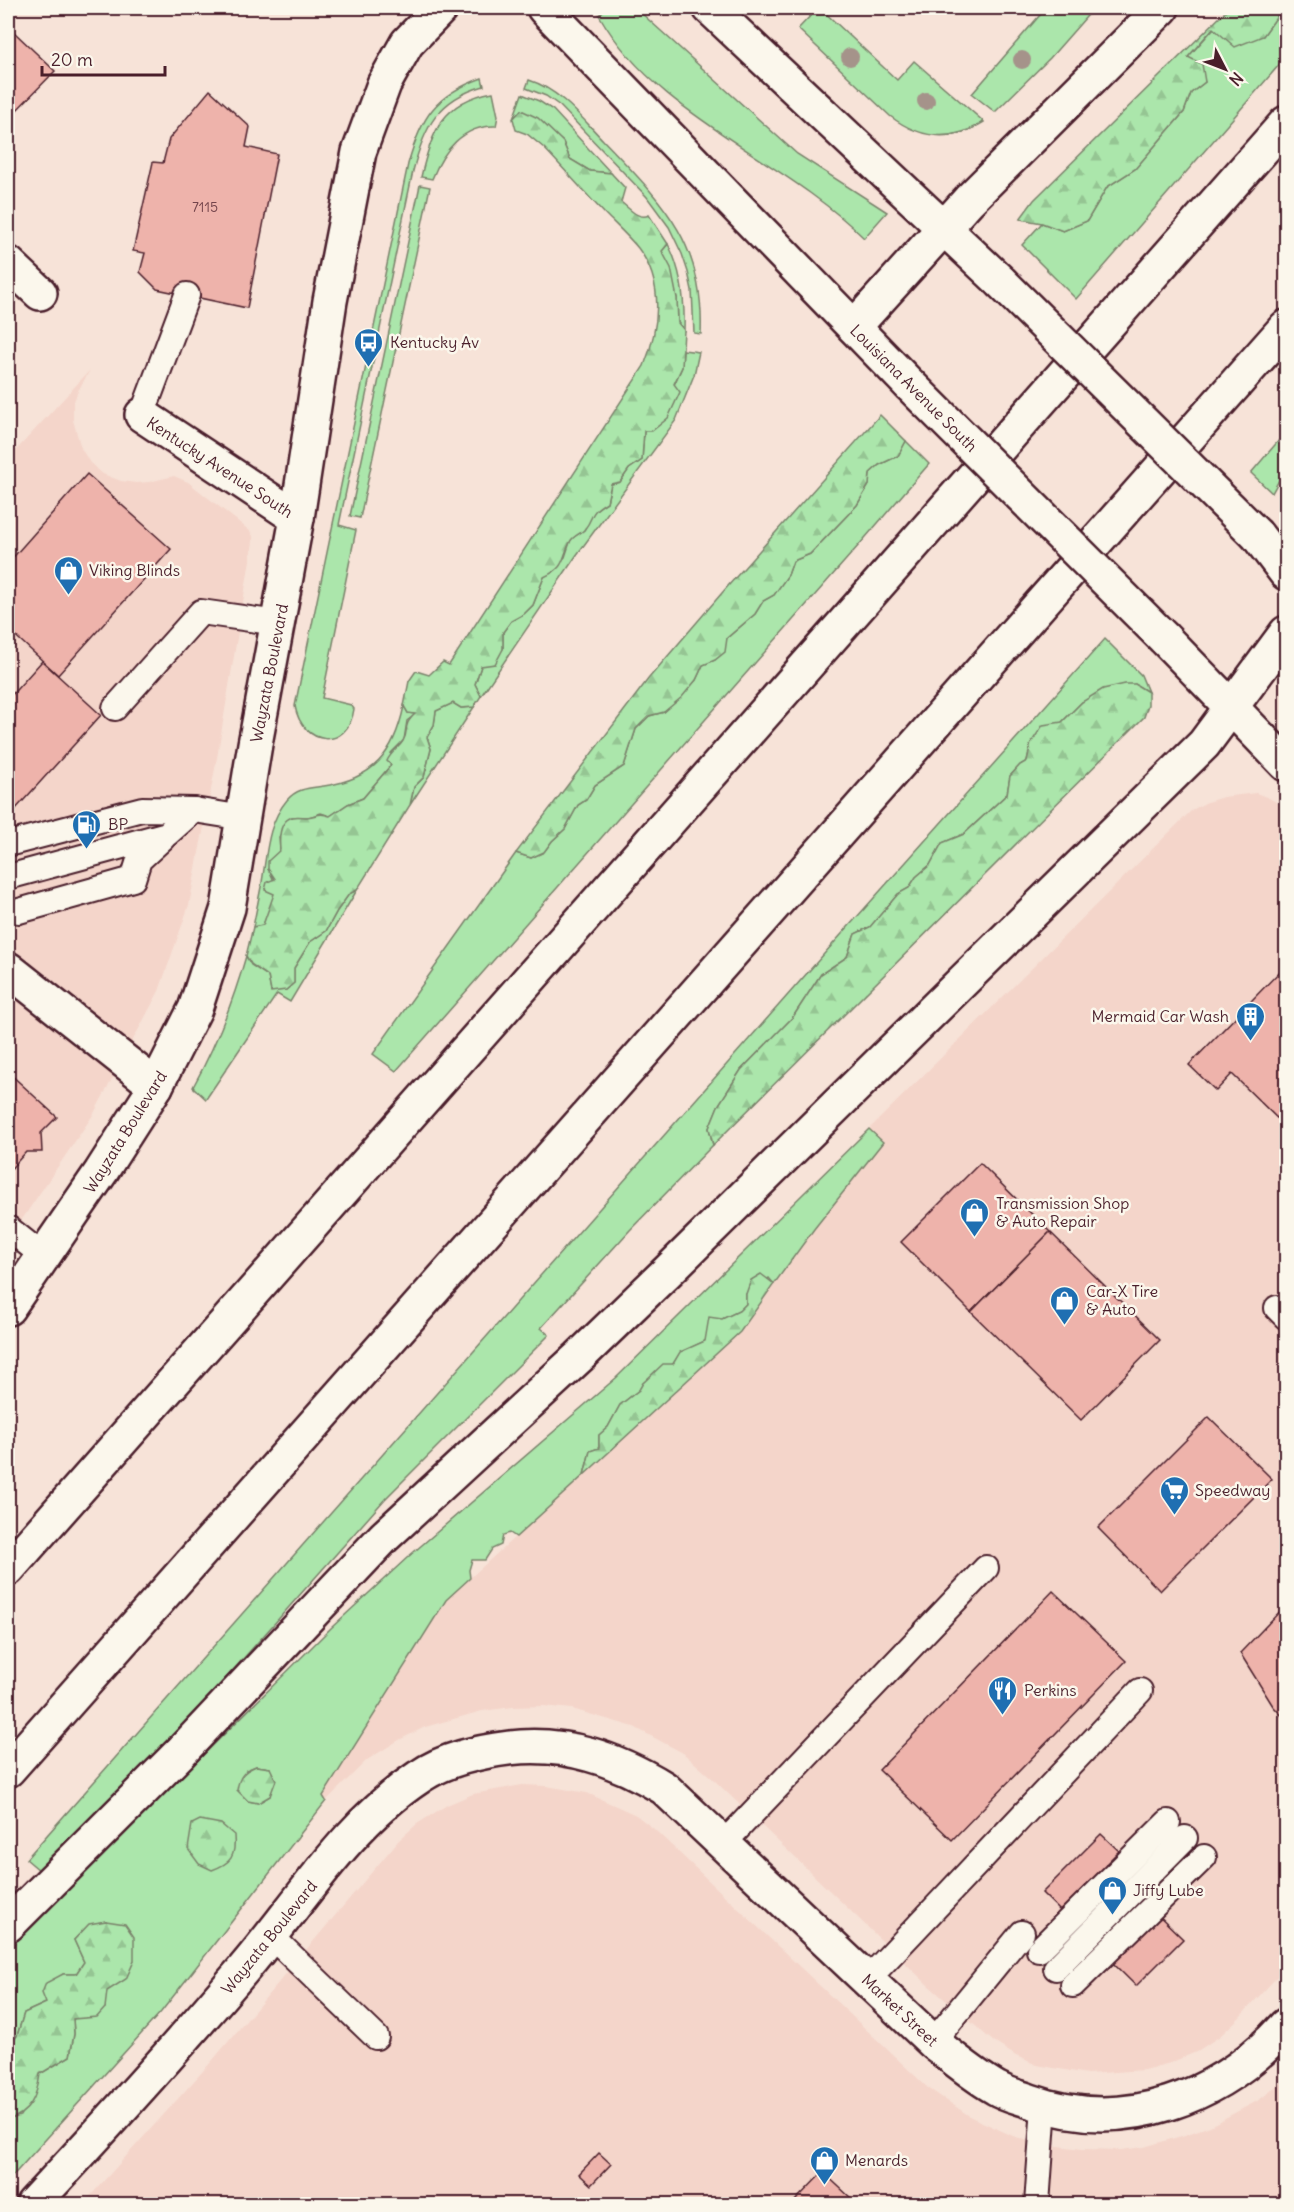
<svg xmlns="http://www.w3.org/2000/svg" width="1294" height="2212" viewBox="0 0 1294 2212" font-family="Delius,sans-serif">
<style>
.built{fill:#f4d5ca}
.green{fill:#abe6ab;stroke:#7a826b;stroke-width:1.5;fill-rule:evenodd}
.forest{fill:url(#forest-firs);stroke:#7a826b;stroke-width:1.5}
.building{fill:#eeb3ab;stroke:#4a1f2b;stroke-width:1.5}
.lines{fill:none;stroke-linecap:round;stroke-linejoin:round}
.service-casing{stroke:#4a1f2b;stroke-width:28}
.minor-casing{stroke:#4a1f2b;stroke-width:38}
.tertiary-casing{stroke:#4a1f2b;stroke-width:38}
.secondary-casing{stroke:#4a1f2b;stroke-width:38}
.motorway-casing{stroke:#4a1f2b;stroke-width:38}
.service{stroke:#fbf7ec;stroke-width:24}
.minor{stroke:#fbf7ec;stroke-width:33}
.tertiary{stroke:#fbf7ec;stroke-width:33}
.secondary{stroke:#fbf7ec;stroke-width:33}
.motorway{stroke:#fbf7ec;stroke-width:33}
.secondary-bridge-casing{stroke:#4a1f2b;stroke-width:38;stroke-linecap:butt}
.secondary-bridge{stroke:#fbf7ec;stroke-width:33}
.tree{fill:#a5938a}
.labels{text-anchor:middle;stroke-width:5;stroke-linejoin:round;paint-order:stroke}
.number-label{font-size:14px;fill:#73444b}
.poi-label{font-size:16px;fill:#4a1f2b;stroke:#fbf7ec;text-anchor:start}
.street-label{font-size:16px;fill:#4a1f2b;stroke:#fbf7ec}
</style>
<defs>
<pattern id="forest-firs" width="22" height="20" patternUnits="userSpaceOnUse" patternTransform="scale(1.5)"><rect width="22" height="20" fill="#abe6ab"/><path d="M5 1l3.5 6h-7zM16 11l3.5 6h-7z" fill="#95c593"/></pattern>
</defs>
<rect width="100%" height="100%" fill="#f7e3d8"/>
<filter id="ink" filterUnits="userSpaceOnUse"><feTurbulence type="fractalNoise" baseFrequency=".0167" numOctaves="2"/><feDisplacementMap in="SourceGraphic" scale="12" xChannelSelector="R" yChannelSelector="G"/><feConvolveMatrix kernelMatrix="1 2 1 2 8 2 1 2 1" color-interpolation-filters="sRGB"/></filter>
<g filter="url(#ink)">
<!-- built -->
<g class="built">
<path d="M90,370l-12,21 -5,13v16l8,28 9,15 13,11 18,7 15,2 13,-1 25,-6 14,6 62,49 3,5v6l-36,216 -28,147 -30,86 -66,124 -85,125v-781z"/>
<path d="M1256,793l13,5 17,10v1159l-46,50 -20,19 -24,16 -26,11 -26,7 -57,4 -22,-4 -28,-5 -21,-9 -22,-14 -66,-57 -215,-206 -30,-26 -49,-26 -62,-18 -29,-3 -30,1 -31,4 -57,16 -26,13 -32,20 -41,41 -4,-4 124,-197 294,-268 74,-103 69,-87 -14,-13 323,-319 15,-8 16,-5z"/>
<path d="M522,1785l24,1 41,7 49,22 18,14 274,259 43,29 42,19 22,7 47,6 39,1 23,-3 41,-12 25,-9 49,-26 27,-21v125h-1203l129,-143 187,-221 18,-16 30,-19 26,-11z"/>
</g>
<!-- green -->
<g class="green">
<path d="M606,8h27l6,3 158,143 90,58 -23,26c-82,-81 -207,-121 -265,-223z"/>
<path d="M812,8h8l77,72 17,-19 70,61c-33,21 -64,17 -94,-6l-92,-87 17,-18z"/>
<path d="M1046,8h48l-44,50 -55,54 -23,-18z"/>
<path d="M1283,8h3v49l-210,242 -54,-54 20,-22 21,8 24,-10 20,-34 28,-18 49,-57 7,-19 14,-11 -17,-25 26,-29 49,8z"/>
<path d="M482,78l2,8c-46,13 -60,41 -71,85l-74,354 17,5 -34,168 29,7 3,4c-6,43 -52,37 -59,-3l113,-542c13,-47 27,-69 74,-86z"/>
<path d="M529,80c31,10 52,37 74,60 59,62 102,102 98,194l-7,-1 -2,-43 -4,-18 -6,-18 -13,-27 -22,-30 -87,-91 -14,-10 -20,-8z"/>
<path d="M493,92l5,24 -2,10c-33,-1 -53,25 -64,53l-11,-2c10,-45 22,-76 72,-85z"/>
<path d="M522,94l17,7 14,9 58,63 -21,-2 -20,-12 -7,-17 -42,-32 -8,9z"/>
<path d="M420,185l10,2 -70,331 -10,-2z"/>
<path d="M668,244c14,27 17,56 16,86l-6,-7 -1,-25 -15,-47z"/>
<path d="M683,350l16,2 -5,23 -18,45 -100,136 -95,140 -6,-12 6,-18 22,-17v-17l8,-11 13,-7 9,-9 11,-28 21,-20 6,-18 13,-9 10,-20 13,-8 4,-18 9,-2 9,-13 13,-9 2,-29 30,-46 8,-18z"/>
<path d="M1286,432v35l-14,26 -21,-20z"/>
<path d="M906,441l23,23 -70,81 -463,526 -23,-17 143,-201 15,5 13,-6 8,-11 13,-12 13,-24 8,-5 9,-15 29,-19 12,-37 13,-13 15,-4 32,-32 7,-15 12,-5 12,-22 28,-24 8,-13 11,-6 14,-20 5,-14 17,-7 47,-49 12,-20 1,-12 9,-8 19,-9z"/>
<path d="M1105,639l36,36 7,17 -13,-8 -53,18 -20,20 -31,21 -4,18 -7,4 -10,11 -3,18 -43,40 -22,9 -12,22 -14,12 -7,11 -11,6 -28,33 -15,7 -8,23 -26,17 -28,43 -52,53 -23,36 -9,22 4,17 -83,85 -89,98 8,7 -164,164 -198,223 -148,148 -13,-11 798,-905z"/>
<path d="M453,703l8,5 13,-1 -64,98 4,-18 10,-10 7,-28 -4,-12 7,-12 2,-14z"/>
<path d="M404,706l4,7 8,1 -9,7 -3,19 -13,13v12l-28,33 -15,6 -18,12 -9,-3 -12,4h-18l-12,20 1,13 -12,19c14,20 3,35 -5,56l-10,2c3,-15 6,-30 9,-45 5,-29 5,-58 25,-82 10,-12 22,-12 37,-14 49,-7 70,-32 80,-80z"/>
<path d="M357,890l-67,112 -13,-8 -71,105 -13,-12c23,-42 40,-85 53,-131l5,9 17,11 3,15 15,-1 8,-7v-15l16,-26 16,-11 11,-20 12,-17z"/>
<path d="M869,1129l14,13 -69,87 -40,55 -5,-6 -23,16v10l-7,7 -17,8 -17,22 -24,11 -8,12 -30,19 -4,7 -19,15 -12,22 -9,8v13l-9,3 -6,24 -68,62 -6,-4 -7,2 -2,10 -9,4 -7,11h-13l-3,10 1,8 -24,22 -123,196 3,5 -165,211 -153,169v-61l12,-4 20,-42 30,-18 4,-22 -1,-15 32,-11 1,-87 -17,4 -15,15 10,22 -8,12h-13l-17,29 -22,10 -7,23 -9,9v-96l323,-321 77,-71 208,-179zM256,1766l14,2v28l-12,7 -10,-2 -2,-31z"/>
</g>
<!-- forest -->
<g class="forest">
<path d="M1229,8h54l-20,28 -28,11 -22,-19 -25,29 14,7 3,18 -14,11 -7,19 -49,57 -28,18 -20,34 -24,10 -21,-8 -22,-4 14,-19z"/>
<path d="M521,110l17,8 25,24 7,17 20,12 21,2 14,15 -4,14c9,7 17,18 28,13l19,29 -6,7 9,17 6,30 1,25 6,7 -2,37 -8,17 6,8 -12,26 -16,13h-8l-2,29 -13,9 -9,13 -9,2 -4,18c-20,12 -11,13 -23,28 -4,4 -11,6 -14,12 -9,18 -4,25 -26,35l-11,28 -9,9 -13,7 -8,11v17l-8,15 -14,2 -6,18 6,12 -7,11 -13,1 -8,-5 -17,8 -2,14 -7,12 4,12 -7,28 -10,10 -4,18 -53,85 -8,4 -12,17 -11,20 -16,11 -16,26v15l-8,7 -15,2 -3,-16 -17,-12 -5,-8 7,-29 10,-2 11,-31 -9,-4 2,-8 8,-3 -7,-10v-8l12,-11c-1,-11 -1,-30 13,-33 4,-1 10,0 14,0 11,-1 11,-5 23,-1l18,-12 15,-6 28,-33 -4,-4c4,-9 11,-12 16,-20 7,-11 -2,-14 12,-27l-7,-1 -4,-7 5,-25 7,-10 13,4 14,-13 6,3 195,-299c15,-38 21,-83 -6,-118 -10,-12 -21,-22 -32,-33 -21,-22 -41,-45 -62,-67l-17,-14 -11,-4 -3,-11z"/>
<path d="M880,415l26,26 -8,15 -19,9 -9,8 -1,12 -12,20 -47,49 -17,7 -5,14 -14,20 -11,6 -8,13 -28,24 -2,14 -10,8 -12,5 -7,15 -14,17 -18,15 -15,4 -13,13 -12,37 -29,19 -9,15 -8,5 -13,24 -13,12 -8,11 -13,6 -15,-5 133,-175 79,-92z"/>
<path d="M1125,684h10l13,8v13l-4,12 -431,428 -4,-17 9,-22 23,-36 52,-53 28,-43 26,-17 8,-23 15,-7 28,-33 11,-6 7,-11 14,-12 12,-22 22,-9 43,-40 3,-18 10,-11 7,-4 4,-18 12,-18 19,-3 20,-20 21,-13z"/>
<path d="M761,1274l13,10 -34,48 -156,143 6,-24 9,-3v-13l9,-8 12,-22 19,-15 4,-7 20,-19h10l7,-12 25,-11 4,-24 13,2 17,-8 7,-7v-10l5,-14z"/>
<path d="M256,1766l14,2 6,12 -6,16 -12,7 -10,-2 -11,-11c2,-14 7,-19 19,-24z"/>
<path d="M200,1820l21,4 13,11c2,22 -3,28 -22,35l-13,-6 -11,-15 4,-25z"/>
<path d="M106,1921l19,3 9,13v24l-8,18 -19,12 -2,17 -8,9 -24,2 1,15 -4,22 -30,18c-3,23 -10,39 -32,46v-75l9,-9 7,-23 22,-10 -4,-10 4,-10 17,-9h13l8,-12 -10,-22 15,-16z"/>
</g>
<!-- building -->
<g class="building">
<path d="M15,33l40,38 -42,43 -5,-6v-67z"/>
<path d="M210,90l40,37 -4,20 31,7 -30,154 -90,-19 -17,-17 5,-19 -12,-2 20,-89 10,1 6,-24z"/>
<path d="M87,474l84,75 -113,126 -50,-46v-66z"/>
<path d="M42,661l59,54 -88,97 -5,-4v-109z"/>
<path d="M1286,965v162l-54,-53 -16,17 -27,-26z"/>
<path d="M8,1072l49,45 -16,16 1,19h-16l-18,20z"/>
<path d="M980,1163l70,69 -79,80 -70,-70z"/>
<path d="M1050,1232l110,108 -79,80 -110,-108z"/>
<path d="M1209,1417l63,62 -112,112 -62,-63z"/>
<path d="M1053,1591l73,70 -174,179 -73,-70z"/>
<path d="M1286,1605v115l-13,-14 -33,-53z"/>
<path d="M1101,1834l18,17 -13,13 77,75 -47,47 -94,-93z"/>
<path d="M599,2153l12,11 -20,21 -12,-11z"/>
<path d="M823,2172l29,27 5,5h-65z"/>
</g>
<g class="lines">
<defs>
<g id="service">
<path d="M142,415l45,-120"/>
<path d="M115,708l86,-96 77,11"/>
<path d="M8,844l134,-35 52,1 50,8"/>
<path d="M8,877l159,-43 27,-24"/>
<path d="M19,911l114,-32 6,-19 24,-22"/>
<path d="M8,1228l35,28"/>
<path d="M1277,1308l9,9"/>
<path d="M724,1843l262,-275"/>
<path d="M272,1937l104,100"/>
<path d="M1039,1950l129,-128"/>
<path d="M1056,1968l129,-130"/>
<path d="M867,1980l273,-289"/>
<path d="M1073,1985l131,-128"/>
<path d="M933,2042l89,-109"/>
<path d="M1037,2204l7,-98"/>
</g>
<g id="minor">
<path d="M8,263l32,30"/>
<path d="M142,415l155,103"/>
<path d="M8,969l148,117"/>
</g>
<g id="tertiary">
<path d="M1231,707l55,57"/>
<path d="M8,1308l93,-136 55,-86 39,-77 33,-101 27,-164 42,-226 33,-217 29,-149 25,-68 23,-41 34,-35"/>
<path d="M33,2204c71,-76 141,-153 209,-233 56,-65 104,-146 177,-194 26,-18 59,-25 90,-29 57,-7 107,11 155,40l269,254c20,16 40,33 63,46 10,6 23,9 34,13 95,34 191,-3 256,-76"/>
</g>
<g id="secondary">
<path d="M544,8l365,376"/>
<path d="M710,8l291,274"/>
<path d="M1257,535l29,38"/>
<path d="M1164,638l67,69"/>
</g>
<g id="motorway">
<path d="M854,327l115,-127 193,-192"/>
<path d="M8,1569l1278,-1446"/>
<path d="M8,1770l1278,-1443"/>
<path d="M8,1925l172,-172 204,-216 195,-180 89,-86 536,-527 82,-111"/>
</g>
</defs>
<!-- service casing -->
<use href="#service" class="service-casing"/>
<!-- minor casing -->
<use href="#minor" class="minor-casing"/>
<!-- tertiary casing -->
<use href="#tertiary" class="tertiary-casing"/>
<!-- secondary casing -->
<use href="#secondary" class="secondary-casing"/>
<!-- motorway casing -->
<use href="#motorway" class="motorway-casing"/>
<!-- service -->
<use href="#service" class="service"/>
<!-- minor -->
<use href="#minor" class="minor"/>
<!-- tertiary -->
<use href="#tertiary" class="tertiary"/>
<!-- secondary -->
<use href="#secondary" class="secondary"/>
<!-- motorway -->
<use href="#motorway" class="motorway"/>
<defs>
<g id="secondary-bridge">
<path d="M1001,282l256,253"/>
<path d="M909,384l255,254"/>
</g>
</defs>
<!-- secondary-bridge casing -->
<use href="#secondary-bridge" class="secondary-bridge-casing"/>
<!-- secondary-bridge -->
<use href="#secondary-bridge" class="secondary-bridge"/>
</g>
<!-- trees -->
<g class="tree">
<circle cx="850" cy="57" r="9"/>
<circle cx="1022" cy="60" r="9"/>
<circle cx="926" cy="101" r="9"/>
</g>
</g>
<!-- icons -->
<defs>
<symbol id="bus-pin" viewBox="-11 -11 22 30"><path d="M0 17L-7.5 6A9.5 9.5 0 1 1 7.5 6Z" fill="#1f6fb2" stroke="#fbf7ec"/><path d="M-5-6H5V4H4V6H2V4H-2V6H-4V4H-5ZM-3.5-4V0h7V-4ZM-3.5 1.2v1.5H-2V1.2ZM2 1.2v1.5H3.5V1.2Z" fill="#fff"/></symbol>
<symbol id="shop-pin" viewBox="-11 -11 22 30"><path d="M0 17L-7.5 6A9.5 9.5 0 1 1 7.5 6Z" fill="#1f6fb2" stroke="#fbf7ec"/><path d="M-5-2.5h2.3a2.7 3.5 0 0 1 5.4 0H5L5.5 6h-11ZM-1.5-2.5h3a1.5 2.3 0 0 0-3 0Z" fill="#fff"/></symbol>
<symbol id="fuel-pin" viewBox="-11 -11 22 30"><path d="M0 17L-7.5 6A9.5 9.5 0 1 1 7.5 6Z" fill="#1f6fb2" stroke="#fbf7ec"/><path d="M-5.5-6h7V0h2V4h1.3V-2.5L3-4.5l.8-.8L6-3V5H2.5V1h-1V6h-7ZM-4.2-4.7v3.2H.2V-4.7Z" fill="#fff"/></symbol>
<symbol id="building-pin" viewBox="-11 -11 22 30"><path d="M0 17L-7.5 6A9.5 9.5 0 1 1 7.5 6Z" fill="#1f6fb2" stroke="#fbf7ec"/><path d="M-4-6H4V6H1V3H-1V6H-4ZM-2.5-4.3h1.7v1.8h-1.7ZM.8-4.3h1.7v1.8H.8ZM-2.5-1h1.7V.8h-1.7ZM.8-1h1.7V.8H.8Z" fill="#fff"/></symbol>
<symbol id="supermarket-pin" viewBox="-11 -11 22 30"><path d="M0 17L-7.5 6A9.5 9.5 0 1 1 7.5 6Z" fill="#1f6fb2" stroke="#fbf7ec"/><path d="M-6-5.5h2.5l.6 2H6L4.5 2H-2.5L-4.4-4H-6ZM-1.5 3.2a1.3 1.3 0 1 0 .1 0ZM3 3.2a1.3 1.3 0 1 0 .1 0Z" fill="#fff"/></symbol>
<symbol id="restaurant-pin" viewBox="-11 -11 22 30"><path d="M0 17L-7.5 6A9.5 9.5 0 1 1 7.5 6Z" fill="#1f6fb2" stroke="#fbf7ec"/><path d="M-5-6h1v4h1v-4h1v4h1v-4h1v5L-1.5 .5V6h-2V.5L-5-1ZM5-6V6H3V1.5H1.5Q1.5-4 5-6Z" fill="#fff"/></symbol>
</defs>
<g fill-rule="evenodd">
<use href="#bus-pin" x="352" y="326" width="33" height="45"/>
<use href="#shop-pin" x="52" y="554" width="33" height="45"/>
<use href="#fuel-pin" x="70" y="808" width="33" height="45"/>
<use href="#building-pin" x="1234" y="1000" width="33" height="45"/>
<use href="#shop-pin" x="958" y="1196" width="33" height="45"/>
<use href="#shop-pin" x="1048" y="1284" width="33" height="45"/>
<use href="#supermarket-pin" x="1158" y="1474" width="33" height="45"/>
<use href="#restaurant-pin" x="986" y="1674" width="33" height="45"/>
<use href="#shop-pin" x="1096" y="1874" width="33" height="45"/>
<use href="#shop-pin" x="808" y="2144" width="33" height="45"/>
</g>
<g class="labels">
<!-- number labels -->
<g class="number-label">
<text x="205" y="212">7115</text>
</g>
<!-- poi labels -->
<g class="poi-label">
<text x="390" y="348">Kentucky Av</text>
<text x="89" y="576">Viking Blinds</text>
<text x="108" y="830">BP</text>
<text x="1229" y="1022" text-anchor="end">Mermaid Car Wash</text>
<text x="996" y="1209">Transmission Shop<tspan x="996" dy="18">&amp; Auto Repair</tspan></text>
<text x="1086" y="1297">Car-X Tire<tspan x="1086" dy="18">&amp; Auto</tspan></text>
<text x="1195" y="1496">Speedway</text>
<text x="1024" y="1696">Perkins</text>
<text x="1133" y="1896">Jiffy Lube</text>
<text x="845" y="2166">Menards</text>
</g>
<!-- street labels -->
<g class="street-label">
<text transform="translate(914 388) rotate(45)" y="6">Louisiana Avenue South</text>
<text transform="translate(220 467) rotate(33)" y="6">Kentucky Avenue South</text>
<text transform="translate(269 673) rotate(-79)" y="6">Wayzata Boulevard</text>
<text transform="translate(125 1132) rotate(-58)" y="6">Wayzata Boulevard</text>
<text transform="translate(269 1937) rotate(-51)" y="6">Wayzata Boulevard</text>
<text transform="translate(900 2010) rotate(43)" y="6">Market Street</text>
</g>
</g>
<!-- margin -->
<rect width="1294" height="2212" fill="none" stroke="#fbf7ec" stroke-width="30"/>
<rect x="15" y="15" width="1264" height="2182" fill="none" stroke="#4a1f2b" stroke-width="2" filter="url(#ink)"/>
<!-- north arrow -->
<g transform="translate(1225 69) rotate(132)" stroke="#fbf7ec" stroke-width="4.5" paint-order="stroke">
<path d="M0-4.5L10 22L0 15L-10 22Z" fill="#4a1f2b"/>
<text y="-9" font-size="16" font-weight="bold" text-anchor="middle" fill="#4a1f2b">N</text>
</g>
<!-- scale -->
<path d="M42 66v9h123v-9" fill="none" stroke="#4a1f2b" stroke-width="3"/>
<text x="51" y="66" font-size="18" fill="#4a1f2b" stroke="#fbf7ec" stroke-width="4.5" paint-order="stroke">20 m</text>
</svg>
